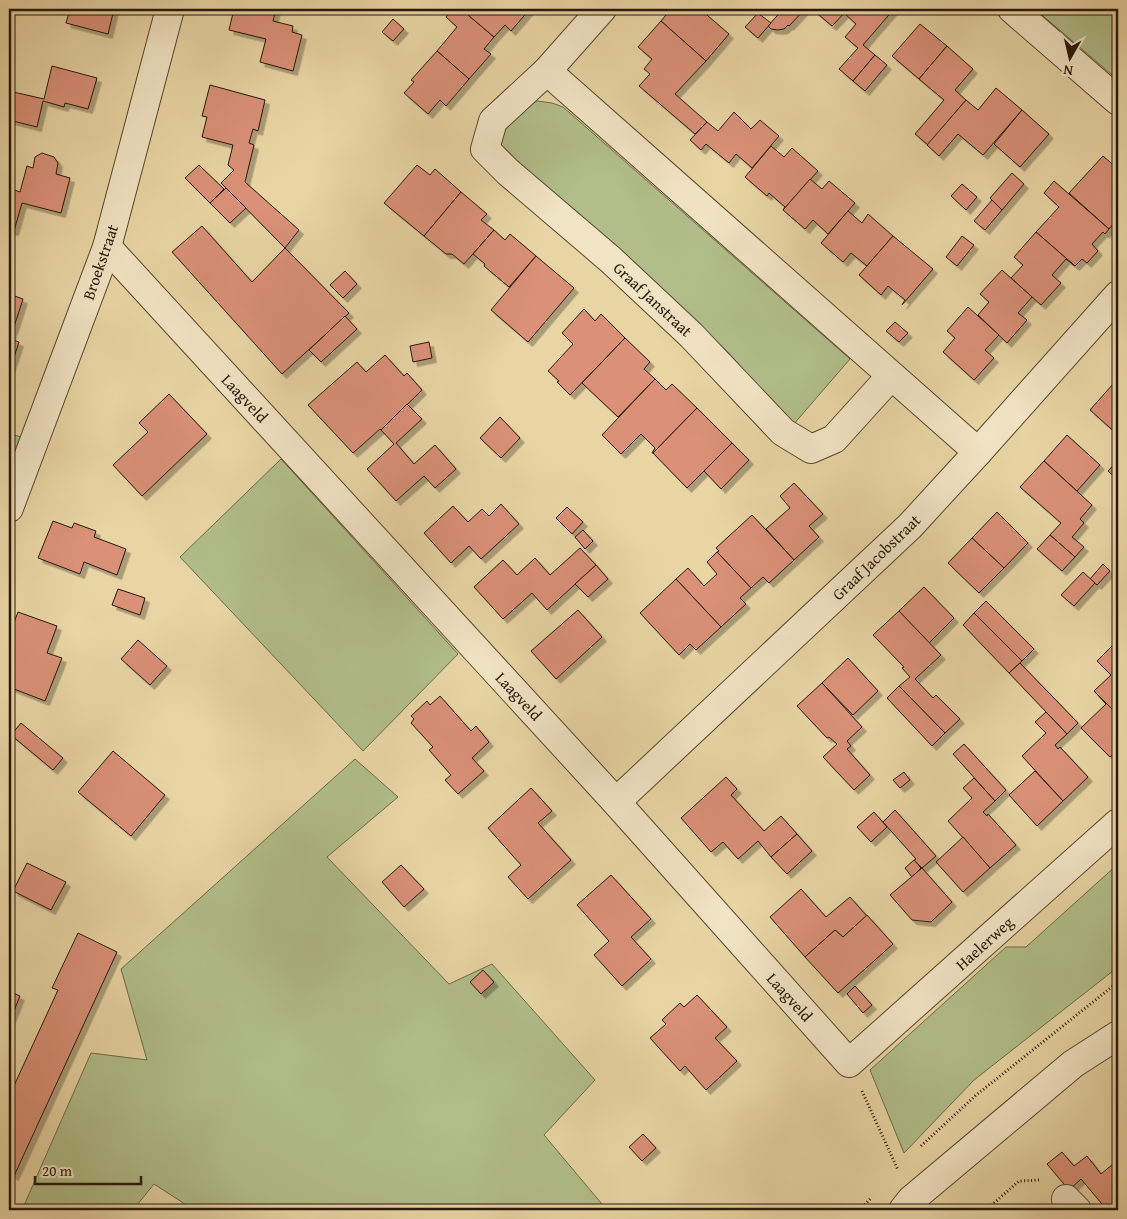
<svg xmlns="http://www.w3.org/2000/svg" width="1127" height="1219" viewBox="0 0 1127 1219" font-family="'Gentium Book Plus',serif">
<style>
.green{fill:#b1be8a;stroke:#6c6c49}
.building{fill:#da9178;stroke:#261908;filter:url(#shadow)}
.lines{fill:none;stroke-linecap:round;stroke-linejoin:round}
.minor-casing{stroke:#57482f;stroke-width:30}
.tertiary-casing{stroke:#57482f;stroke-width:30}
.path{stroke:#261908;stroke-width:3;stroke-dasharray:1 2.5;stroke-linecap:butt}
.minor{stroke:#f1e4c4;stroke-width:28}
.tertiary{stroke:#f1e4c4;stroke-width:28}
.labels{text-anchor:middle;stroke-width:5;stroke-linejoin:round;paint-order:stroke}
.street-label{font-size:16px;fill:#261908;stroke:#f1e4c4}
</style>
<defs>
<filter id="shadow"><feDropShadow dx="4.5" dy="4.5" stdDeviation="0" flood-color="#0004"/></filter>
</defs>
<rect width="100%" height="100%" fill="#e9d5a4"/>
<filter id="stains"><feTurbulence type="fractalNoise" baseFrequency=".004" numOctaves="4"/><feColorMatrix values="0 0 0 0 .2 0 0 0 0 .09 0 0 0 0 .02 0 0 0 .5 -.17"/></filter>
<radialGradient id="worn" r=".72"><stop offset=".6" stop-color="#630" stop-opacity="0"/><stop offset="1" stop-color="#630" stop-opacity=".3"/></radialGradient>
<!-- green -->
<g class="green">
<path d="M1035,9h83v71z"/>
<path d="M537,101l15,2 11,4 287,252 -57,66 -67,-75 -79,-73 -146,-125 -3,-17 19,-25z"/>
<path d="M9,434l13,3 -13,38z"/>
<path d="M281,459l177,195 -95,97 -183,-194z"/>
<path d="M355,759l43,38 -71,60 122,127 43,-20 103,116 -51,55 63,75h-413l-40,-26 -21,26h-111l69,-157 56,7 -26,-91z"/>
<path d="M1118,864v103l-144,113 -70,73 -34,-83 136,-123h20z"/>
</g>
<!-- building -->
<g class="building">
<path d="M70,9h44l-6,25 -42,-11z"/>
<path d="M230,9h46l-3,12 20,5 -1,6 10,3 -9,36 -33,-9 6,-23 -37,-9 4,-17 -4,-1z"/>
<path d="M452,9h9l33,28 -10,12 7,5 -22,25 -32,-28 20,-24 -11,-10z"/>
<path d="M461,9h69l-19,22 -6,-6 -11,12z"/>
<path d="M671,9h29l29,25 -23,27 -45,-40z"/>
<path d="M783,9h22l-16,17 -1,-1 -4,4 -6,1 -7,-1 -3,-3z"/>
<path d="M812,9h36l-16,17z"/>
<path d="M848,9h46l-31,36 12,10 -22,26 -14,-12 19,-21 -13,-11 11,-13 -12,-11z"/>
<path d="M758,13l13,10 -13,15 -13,-11z"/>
<path d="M393,19l11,10 -11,12 -11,-9z"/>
<path d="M661,21l45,40 -31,33 32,28 -12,12 -56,-48 11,-12 -6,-5 8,-10 -14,-12z"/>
<path d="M920,24l27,22 -28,33 -27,-23z"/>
<path d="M947,46l26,23 -18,21 11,10 -38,45 -13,-11 29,-34 -25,-21z"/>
<path d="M437,51l32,28 -23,27 -6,-6 -12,14 -24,-21 10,-11 -3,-2z"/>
<path d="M875,55l12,10 -22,26 -12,-10z"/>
<path d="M52,66l45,12 -9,31 -23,-6 -1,4 -21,-6 -6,26 -28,-7v-29l35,8z"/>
<path d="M210,85l55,15 -7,31 -5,-2 -4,14 5,2 -9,37 54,48 -14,18 -64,-65 13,-13 -6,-5 5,-20 -31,-8 5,-20 -5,-1z"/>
<path d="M996,88l26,22 -39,45 -25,-21 -19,22 -12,-11 39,-45 12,10z"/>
<path d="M1022,110l27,24 -29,33 -26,-23z"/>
<path d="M734,112l17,17 9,-9 19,16 -27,32 -16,-14 -7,9 -23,-19 -5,6 -11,-10 17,-18 11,9z"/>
<path d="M771,146l13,11 8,-9 26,23 -35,39 2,-3 -16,-14 -2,3 -22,-19z"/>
<path d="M42,153l12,4 4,6 -2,11 14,4 -9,35 -39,-10 -8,28 -5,-1v-42l11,4 7,-26 6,2 2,-11z"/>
<path d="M1103,156l15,13v49l-9,11 -40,-36z"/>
<path d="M199,165l25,24 -14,14 -25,-25z"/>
<path d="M417,165l13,10 5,-6 26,23 -37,44 -40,-33z"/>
<path d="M1012,173l12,11 -22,26 -12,-12z"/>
<path d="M810,179l12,10 7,-8 26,22 -27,31 -15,-14 -8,9 -22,-19z"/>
<path d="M1054,181l55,48 -4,5 -2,-2 -11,12 6,7 -11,12 -5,-4 -7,7 -39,-34 23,-25 -15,-14z"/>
<path d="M962,184l15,13 -11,13 -15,-14z"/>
<path d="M226,188l20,20 -16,15 -20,-20z"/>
<path d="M461,192l26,22 -6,6 13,10 -30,34 -12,-10h-6l-22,-18z"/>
<path d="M992,200l10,10 -17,20 -11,-9z"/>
<path d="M848,211l14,12 6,-9 25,22 -26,30 -16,-13 -8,9 -22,-19z"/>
<path d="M202,226l50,56 33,-34 64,65 -67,61 -110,-122z"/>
<path d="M494,230l11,10 5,-6 26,22 -27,31 -25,-21 1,-2 -12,-10z"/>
<path d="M1036,232l39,34 -9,-7 -14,16 9,8 -20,22 -30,-27 12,-13 -9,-8z"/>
<path d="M893,236l40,33 -31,36 3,-5 -17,-14 -7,9 -22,-20z"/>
<path d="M962,236l12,9 -17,21 -11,-9z"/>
<path d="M536,256l38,32 -46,54 -37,-32z"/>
<path d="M1002,270l30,27 -14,16 9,7 -20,23 -29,-28 11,-13 -9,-8z"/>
<path d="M345,271l12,13 -14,14 -13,-13z"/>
<path d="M9,294l14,5 -13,40 9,3 -10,30z"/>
<path d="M968,307l31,28 -14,15 9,8 -20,22 -31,-28 12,-14 -8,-7z"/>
<path d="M584,309l11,12 6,-7 24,24 -55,57 -13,-13 2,-1 -11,-10 25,-27 -11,-11z"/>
<path d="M345,316l12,13 -36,33 -12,-12z"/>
<path d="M895,322l13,11 -9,9 -13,-11z"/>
<path d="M625,338l25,24 -6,7 11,10 -37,38 -36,-34z"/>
<path d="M429,342l3,16 -19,4 -3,-16z"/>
<path d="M385,355l19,21 3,-3 15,17 -41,40 -1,-1 -27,24 -45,-48 49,-43 9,10z"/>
<path d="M655,379l11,11 6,-6 25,24 -44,45h-1l3,-5 -14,-14 -20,20 -19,-19z"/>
<path d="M1113,384l5,4v47l-28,-25z"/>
<path d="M169,394l38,40 -65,62 -29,-31 35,-33 -9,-9z"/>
<path d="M407,404l15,15 -26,24 18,21 21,-19 21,24 -21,19 -11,-12 -28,25 -29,-32 27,-25 -13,-14z"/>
<path d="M697,408l35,35 -45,45 -34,-35z"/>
<path d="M500,417l20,21 -19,20 -21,-20z"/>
<path d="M1067,435l33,30 -23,26 -33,-30z"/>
<path d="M732,443l17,17 -28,29 -17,-18z"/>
<path d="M1118,460v20l-10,-9z"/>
<path d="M1044,461l48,44 -12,14 4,4 -12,14 12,10 -9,10 -25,-22 11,-12 -41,-36z"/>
<path d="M794,483l29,31 -14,12 10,11 -25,23 -28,-31 24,-21 -10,-12z"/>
<path d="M501,504l18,20 -38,35 -12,-13 -18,17 -27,-30 29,-27 15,16 14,-13 7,7z"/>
<path d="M567,507l16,15 -11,12 -16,-16z"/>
<path d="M997,512l31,31 -24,25 -32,-30z"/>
<path d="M752,515l42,45 -25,23 -6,-6 -12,11 -34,-36 2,-1 -3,-3z"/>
<path d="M53,521l19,7 2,-5 22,8 -2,6 32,12 -9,26 -33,-13 -4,12 -42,-16z"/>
<path d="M583,530l10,11 -8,8 -10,-12z"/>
<path d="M1050,535l25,22 -13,14 -25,-22z"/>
<path d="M972,538l32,30 -25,25 -31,-30z"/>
<path d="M580,548l16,17 -49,45 -15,-17 -29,26 -29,-32 29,-27 14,15 18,-17 15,17z"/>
<path d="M717,552l34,36 -11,10 6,6 -25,23 -45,-48 12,-11 16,18 13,-12 -10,-12z"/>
<path d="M1103,564l7,7 -13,14 -7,-6z"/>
<path d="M596,565l12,14 -20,18 -13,-13z"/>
<path d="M1083,572l12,11 -21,23 -13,-11z"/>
<path d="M676,579l45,48 -25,23 -6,-6 -11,11 -39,-42z"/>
<path d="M924,587l30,31 -25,25 -30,-32z"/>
<path d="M118,589l27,9 -5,17 -28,-10z"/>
<path d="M986,601l48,48 -12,12 -48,-48z"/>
<path d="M578,610l24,27 -46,42 -25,-28z"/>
<path d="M899,611l42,44 -26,24 18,19 3,-3 24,24 -15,14 -46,-47 11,-9 -8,-9 2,-1 -31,-32z"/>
<path d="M18,612l39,14 -10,27 15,5 -17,43 -36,-14v-52z"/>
<path d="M974,613l48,48 -13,12 -46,-48z"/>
<path d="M138,640l29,26 -17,19 -29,-26z"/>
<path d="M1115,643l3,3v69l-24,-24 17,-16 -14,-14z"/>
<path d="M848,658l30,33 -25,24 -31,-32z"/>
<path d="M1020,663l58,60 -11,11 -58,-61z"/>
<path d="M822,683l40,44 -15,14 4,5 -4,3 23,26 -16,15 -31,-33 14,-13 -8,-7 -2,1 -30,-32z"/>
<path d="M899,686l46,47 -13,13 -45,-48z"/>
<path d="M1094,691l24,24v34l-8,8 -29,-29 25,-24z"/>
<path d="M440,696l31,35 5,-5 13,16 -17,16 12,13 -26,23 -13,-14 6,-5 -22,-25 4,-3 -22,-24 3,-4 -3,-3 16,-15 3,4z"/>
<path d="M1046,712l21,22 -12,11 3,4 2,-2 28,30 -25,24 -41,-45 24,-23 -11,-11z"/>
<path d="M21,723l42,35 -10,12 -42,-35z"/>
<path d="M964,744l42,46 -11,11 -42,-47z"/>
<path d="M113,751l52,44 -34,41 -53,-44z"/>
<path d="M1035,771l28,30 -26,25 -28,-31z"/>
<path d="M904,772l6,8 -10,8 -7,-8z"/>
<path d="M726,777l11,12 -6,6 33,36 17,-15 16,18 -26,23 -13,-16 -20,18 -15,-17 -12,10 -30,-34z"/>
<path d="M974,778l21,23 -12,11 4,4 1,-2 28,31 -26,23 -42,-47 24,-23 -9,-10z"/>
<path d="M531,788l21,23 -14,12 33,37 -43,39 -20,-22 13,-12 -33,-37z"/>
<path d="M895,810l41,46 -14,12 -8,-8 2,-1 -33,-37z"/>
<path d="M874,812l13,15 -16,15 -14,-15z"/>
<path d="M797,834l15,17 -25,23 -16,-17z"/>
<path d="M963,837l27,31 -27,24 -27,-30z"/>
<path d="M914,860l7,8 -9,9 -7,-9z"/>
<path d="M27,863l39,19 -15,28 -38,-19z"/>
<path d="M401,865l23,24 -20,18 -22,-25z"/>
<path d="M922,868l30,34 -21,20 -19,-2 -22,-25z"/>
<path d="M611,875l40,44 -20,18 20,22 -29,27 -28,-31 15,-14 -32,-36z"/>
<path d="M801,889l25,28 24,-20 17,19 -24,21 -8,-7 -30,27 -35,-40z"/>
<path d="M867,915l26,29 -55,49 -33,-36 30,-27 8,7z"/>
<path d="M78,933l39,19 -103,224 -5,-3v-70l5,-12 -2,-1 46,-100 -6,-2z"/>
<path d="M483,970l11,12 -13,12 -11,-12z"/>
<path d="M855,986l17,19 -9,8 -16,-19z"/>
<path d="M9,991l11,5 -11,27z"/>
<path d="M697,995l30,32 -12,11 22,23 -31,29 -21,-24 -5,5 -30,-33 16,-14 -4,-4 18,-17 4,4z"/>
<path d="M643,1134l13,14 -14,13 -13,-14z"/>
<path d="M1062,1152l12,14 13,-10 14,18 12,-10 5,6v40h-11l-26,-31 -12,11 -22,-26z"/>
</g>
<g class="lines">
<defs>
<g id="minor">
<path d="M602,9l-55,62 -54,50 -8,28 23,23 103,88 80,75 92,97 28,17 23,-10 57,-63"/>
<path d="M1012,9l106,92"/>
<path d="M547,71l431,381"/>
<path d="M107,247l509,555 233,261 269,-240"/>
<path d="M9,508l98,-261 63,-238"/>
<path d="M616,802l294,-276 68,-74 140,-157"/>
<path d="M1066,1199l11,11"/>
</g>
<path id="tertiary" d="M903,1210l8,-10 162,-136 45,-29"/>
</defs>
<!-- minor casing -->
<use href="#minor" class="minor-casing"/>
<!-- tertiary casing -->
<use href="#tertiary" class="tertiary-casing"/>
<!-- path -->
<g class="path">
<path d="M862,1091l36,79"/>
<path d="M921,1146l54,-50 143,-114"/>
<path d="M860,1210l11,-12"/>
<path d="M986,1210l33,-29 21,-1"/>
</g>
<!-- minor -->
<use href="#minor" class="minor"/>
<!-- tertiary -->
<use href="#tertiary" class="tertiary"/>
</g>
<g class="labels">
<!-- street labels -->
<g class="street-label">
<text transform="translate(100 262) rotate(-71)" y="6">Broekstraat</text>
<text transform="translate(653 299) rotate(43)" y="6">Graaf Janstraat</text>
<text transform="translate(245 398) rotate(47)" y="6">Laagveld</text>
<text transform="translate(876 557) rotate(-44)" y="6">Graaf Jacobstraat</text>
<text transform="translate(519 696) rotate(47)" y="6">Laagveld</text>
<text transform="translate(984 943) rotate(-42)" y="6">Haelerweg</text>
<text transform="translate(790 997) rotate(48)" y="6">Laagveld</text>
</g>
</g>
<!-- margin -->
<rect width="1127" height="1219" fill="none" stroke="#e9d5a4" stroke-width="30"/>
<rect x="10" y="10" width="1107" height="1199" fill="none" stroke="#261908" stroke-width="2.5"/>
<rect x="15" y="15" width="1097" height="1189" fill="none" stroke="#261908"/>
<!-- north arrow -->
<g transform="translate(1070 58) rotate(188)" stroke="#f1e4c4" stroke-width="4" paint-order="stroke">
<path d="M0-4L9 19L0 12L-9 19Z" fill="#261908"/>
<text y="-8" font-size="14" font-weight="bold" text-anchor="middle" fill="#261908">N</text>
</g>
<!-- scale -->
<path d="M35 1176v8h106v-8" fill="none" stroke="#261908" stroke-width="2.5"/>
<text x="42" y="1176" font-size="15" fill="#261908" stroke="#f1e4c4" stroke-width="4" paint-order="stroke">20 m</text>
<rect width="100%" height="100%" filter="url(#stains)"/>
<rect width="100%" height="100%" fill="url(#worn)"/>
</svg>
